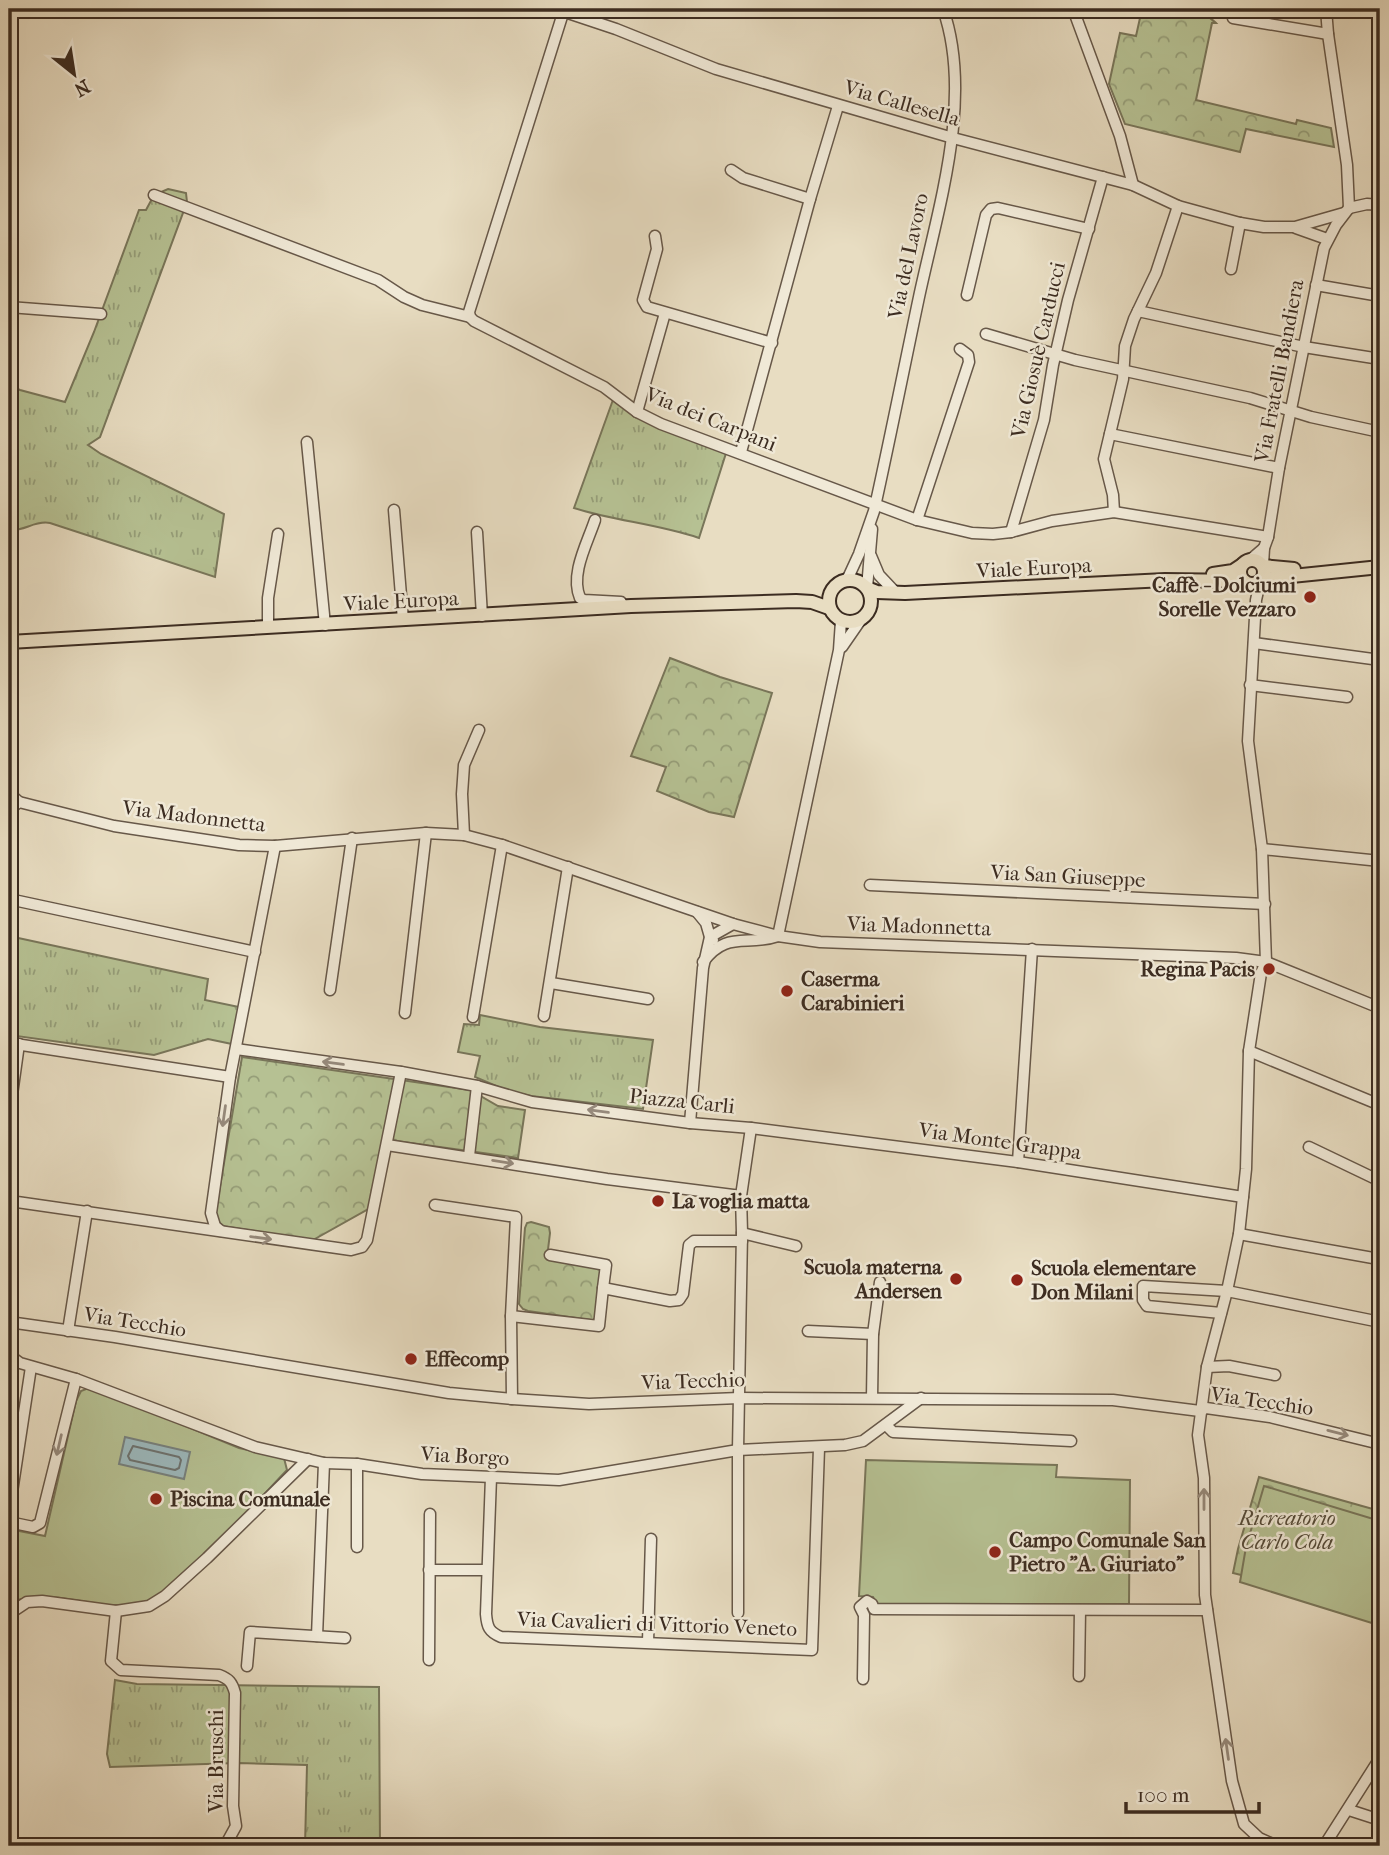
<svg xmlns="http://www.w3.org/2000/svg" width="1389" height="1855" viewBox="0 0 1389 1855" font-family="'IM FELL French Canon',serif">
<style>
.grass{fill:url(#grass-tufts);stroke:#79765a;stroke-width:2}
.forest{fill:url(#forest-crowns);stroke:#79765a;stroke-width:2}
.pitch{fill:#b6c193;stroke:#79765a;stroke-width:2}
.water{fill:#9cb9be;stroke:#76817f;stroke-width:2}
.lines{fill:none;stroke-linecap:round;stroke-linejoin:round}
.shore{stroke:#6c7270;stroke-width:2}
.minor-casing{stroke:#675849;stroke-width:13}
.major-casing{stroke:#3c2c21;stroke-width:16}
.minor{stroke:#f0e9d7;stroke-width:10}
.major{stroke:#e8ddc2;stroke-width:12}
.oneway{stroke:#968a7c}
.poi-dot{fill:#8f2418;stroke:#f0e9d7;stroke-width:2.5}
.labels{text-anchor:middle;stroke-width:5;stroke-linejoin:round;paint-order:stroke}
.street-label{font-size:21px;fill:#3c2c21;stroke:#f0e9d7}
.poi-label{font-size:21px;font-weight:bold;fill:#3c2c21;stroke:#f0e9d7;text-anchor:start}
.park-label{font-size:21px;font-style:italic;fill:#544a38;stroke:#f0e9d7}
</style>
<defs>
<pattern id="grass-tufts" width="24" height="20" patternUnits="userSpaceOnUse" patternTransform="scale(1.75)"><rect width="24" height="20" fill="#b6c193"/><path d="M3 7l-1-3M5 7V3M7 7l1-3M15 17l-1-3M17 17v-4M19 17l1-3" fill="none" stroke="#959d78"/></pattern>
<pattern id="forest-crowns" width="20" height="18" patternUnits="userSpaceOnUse" patternTransform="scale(1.75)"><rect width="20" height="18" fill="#b6c193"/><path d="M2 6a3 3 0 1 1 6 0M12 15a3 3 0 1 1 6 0" fill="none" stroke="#959d78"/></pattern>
</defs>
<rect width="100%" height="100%" fill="#e8ddc2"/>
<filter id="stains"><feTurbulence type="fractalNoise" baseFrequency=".00286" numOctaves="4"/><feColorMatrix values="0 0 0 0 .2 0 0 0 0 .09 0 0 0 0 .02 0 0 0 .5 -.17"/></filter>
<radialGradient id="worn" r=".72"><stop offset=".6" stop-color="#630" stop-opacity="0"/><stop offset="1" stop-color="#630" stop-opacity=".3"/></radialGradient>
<!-- grass -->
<g class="grass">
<path d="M168,189l18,4 1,9 -87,235 -12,8 13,9 123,60 -9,63 -165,-54c-15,-3 -27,9 -41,7v-145l11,5 45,12 29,-70 45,-122h7l8,-15z"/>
<path d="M614,397l113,53 -28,88c-41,-14 -84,-17 -125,-30z"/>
<path d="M9,936l199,43 -3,21 34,7 -7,37 -24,-5 -54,16 -145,-20z"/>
<path d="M480,1015l60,12 113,13 -10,69 -112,-13 -23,-5 -33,-14 5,-21 -22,-4 6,-28 15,1z"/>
<path d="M115,1680l22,4 242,3 1,159h-75l2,-81 -69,-2 -128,4 -3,-13z"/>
</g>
<!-- forest -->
<g class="forest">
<path d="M1142,9c22,0 57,-4 74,14h-4l-16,77 100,24 1,-4 34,8 3,19 -88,-18 -6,23 -115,-28 -16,-40 11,-51 16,3z"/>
<path d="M670,658l50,19 52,16 -38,124 -25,-5 -52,-21 9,-24 -35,-11z"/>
<path d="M242,1057l228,33 28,16 27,4 -7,48 -135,-19 -13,69 -57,32 -91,-14 -7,-10z"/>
<path d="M531,1222l18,5 1,6 -3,25 54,8 2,4 -6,51 -69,-10 -5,-2 -4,-5 6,-76 2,-5z"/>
<path d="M1259,1477l121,34v65l-131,1 -16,-4 5,-24z"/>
</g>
<!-- pitch -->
<g class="pitch">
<path d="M91,1387l148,61 45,10 3,12c-27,28 -113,125 -145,133 -35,9 -73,-9 -107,-6 -9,1 -18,3 -26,5v-73l36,7 31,-135 5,-10z"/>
<path d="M866,1460l191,5 -1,12 74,3 -1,124h-252l-4,-7 -14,-1z"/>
<path d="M1264,1486l116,35v90l-5,13 -135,-42 6,-35z"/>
</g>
<!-- water -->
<path class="water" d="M125,1437l65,15 -6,27 -65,-15z"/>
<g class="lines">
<!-- shore -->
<path class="shore" d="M133,1446l46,11 2,3 -2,8 -4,2 -45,-10 -2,-4z"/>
<defs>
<g id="minor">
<path d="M556,9l60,20 100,40 237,69 180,47 45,21 62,17 24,4h31l49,-14"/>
<path d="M1073,9l47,127 13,49"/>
<path d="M1326,9l2,25 19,131 2,43"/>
<path d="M564,10l-95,302 1,5 4,4 130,66 33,25 24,12 256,96 55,13 21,1 18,-2 41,-11 62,-9 154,25"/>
<path d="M1233,18l95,16"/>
<path d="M731,170l12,8 67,21"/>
<path d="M154,195l224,85 26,17 18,8 48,12"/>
<path d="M1349,208l18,-4 13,1"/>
<path d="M1296,228l31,11"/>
<path d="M655,236l2,13 -14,51 4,7 125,36"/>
<path d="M1231,269l9,-46"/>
<path d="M1316,285l64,11"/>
<path d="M967,295l19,-80 5,-6 7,-1 91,21"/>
<path d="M9,307l92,7"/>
<path d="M1138,311l166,36 76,12"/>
<path d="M986,334l89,26 175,38 61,19 69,15"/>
<path d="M10,380l1,-112"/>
<path d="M637,412l28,-99"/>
<path d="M1110,434l169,34"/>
<path d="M307,442l18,183"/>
<path d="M741,452l69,-253 28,-93"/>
<path d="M394,510l9,110"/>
<path d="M1114,512l-1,-17 -9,-36 19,-80 2,-33 9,-27 22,-46 22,-67"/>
<path d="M595,520c-8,24 -25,54 -15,78l4,2 37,2"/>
<path d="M917,520l52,-158 -1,-7 -8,-6"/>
<path d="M477,532l5,84"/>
<path d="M1011,532l33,-112 9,-55 15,-65 35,-123"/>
<path d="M871,556l8,19 17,18"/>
<path d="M1250,560l14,-12"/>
<path d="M1263,565l1,-17 4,-11 11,-69 45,-220 12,-23 13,-17"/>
<path d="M847,580l12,-26 15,-43c16,-72 30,-143 45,-214 19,-89 55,-199 24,-288"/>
<path d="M1260,582l-4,18 -8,141 14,108 4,113 -5,11 -12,78 -3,118 -7,65 -12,57 -20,76 -9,68 6,43 1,117 27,186 12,43 15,14 18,8"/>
<path d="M867,588l5,-59"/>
<path d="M268,627v-29l10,-64"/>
<path d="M1254,643l126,17"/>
<path d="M842,647l18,-26"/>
<path d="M1250,685l97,12"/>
<path d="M9,793l10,9 95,24 125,19 36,1 151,-13 38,2 38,10 231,79 45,12 42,6 416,16 30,4 114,46"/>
<path d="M9,810l10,-8"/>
<path d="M464,835l-2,-41 2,-29 15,-35"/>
<path d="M1262,849l118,12"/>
<path d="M870,885l395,19"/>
<path d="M9,899l246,53"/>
<path d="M713,940l-3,-3 23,-13"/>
<path d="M703,962c24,-32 43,-15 75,-26l61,-286 2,-29"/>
<path d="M551,983l97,16"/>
<path d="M330,990l22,-152"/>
<path d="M405,1013l21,-180"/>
<path d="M544,1016l24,-149"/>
<path d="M473,1017l29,-172"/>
<path d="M9,1043l221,34"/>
<path d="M236,1049l165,23 76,14 55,16 158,21 61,5 267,34 225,35"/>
<path d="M1249,1051l131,54"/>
<path d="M9,1116l10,-72"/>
<path d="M690,1123l13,-155 7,-31 -4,-14 -9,-11"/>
<path d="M387,1145l220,34 134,17"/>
<path d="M1309,1147l71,34"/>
<path d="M469,1156l8,-70"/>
<path d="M1018,1162l14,-213"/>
<path d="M9,1198l8,4 334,48 11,-3 5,-7 34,-168"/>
<path d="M435,1205l81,12 -5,99 1,83"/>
<path d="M221,1231l-6,-5 -4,-13 19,-136 45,-231"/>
<path d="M742,1233l54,13"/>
<path d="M1239,1234l134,24h3l4,-13"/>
<path d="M550,1255l56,10 -3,23"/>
<path d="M1221,1313l-74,-7 -4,-6v-14l84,5 153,31"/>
<path d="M511,1316l88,10 4,-38 67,13 9,-1 4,-6 6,-49 5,-4h48"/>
<path d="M9,1322l106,15 334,56 63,6 77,5 150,-6 374,2 87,11 6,-3 64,9 110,27"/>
<path d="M68,1331l19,-120"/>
<path d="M808,1331l65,3"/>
<path d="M9,1355l11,8 56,16 179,68 69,16 33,1 65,10 137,6 179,-30 107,-5 18,-4 58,-43"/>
<path d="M1207,1367l22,-1 46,9"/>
<path d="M872,1398l1,-64 7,-52"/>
<path d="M886,1425l7,7 178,9"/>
<path d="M491,1477l-5,137c1,13 3,18 15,23l311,13 7,-202"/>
<path d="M10,1505l21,-138"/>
<path d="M9,1522l24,5 7,-4 36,-144"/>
<path d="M357,1547v-83"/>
<path d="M429,1570h57"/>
<path d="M116,1611l-5,50 10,9 98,5c10,4 13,7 16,18l-2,113 3,20 -11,20"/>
<path d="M738,1613v-163l4,-217 -1,-37 10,-68"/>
<path d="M9,1614l18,-12 15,-1 74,10 33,-5 16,-10 42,-38 101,-99"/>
<path d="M317,1636l7,-173"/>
<path d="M648,1642l3,-103"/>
<path d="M429,1660l1,-146"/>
<path d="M247,1666l3,-34 95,6"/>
<path d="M1079,1676l1,-66"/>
<path d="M863,1679l1,-64 -4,-8 7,-6 5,3 2,5 333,1"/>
<path d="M1349,1810l31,10"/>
<path d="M1324,1846l56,-88"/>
</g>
<g id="major">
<circle cx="1252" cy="572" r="12"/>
<path d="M1263,566l31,3"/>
<path d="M1213,574l20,-3 9,-6"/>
<path d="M1263,579l117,-12"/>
<circle cx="850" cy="601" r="21"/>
<path d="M867,588l10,4 28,1 260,-13 79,1"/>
<path d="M9,642l622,-36 165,-5 16,1 17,6"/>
</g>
</defs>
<!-- minor casing -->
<use href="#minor" class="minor-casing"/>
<!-- major casing -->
<use href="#major" class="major-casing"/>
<!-- minor -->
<use href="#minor" class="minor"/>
<!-- major -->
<use href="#major" class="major"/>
</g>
<!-- one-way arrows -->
<defs><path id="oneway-shaft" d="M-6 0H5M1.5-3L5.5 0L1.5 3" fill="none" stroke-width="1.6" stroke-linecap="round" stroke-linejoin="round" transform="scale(1.75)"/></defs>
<g class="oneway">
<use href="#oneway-shaft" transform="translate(333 1063) rotate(-172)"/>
<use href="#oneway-shaft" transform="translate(598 1111) rotate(-172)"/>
<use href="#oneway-shaft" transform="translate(224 1116) rotate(98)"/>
<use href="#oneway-shaft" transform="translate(503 1162) rotate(9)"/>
<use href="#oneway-shaft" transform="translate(261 1238) rotate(8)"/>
<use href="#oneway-shaft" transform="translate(1338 1433) rotate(14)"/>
<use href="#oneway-shaft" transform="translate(59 1445) rotate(103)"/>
<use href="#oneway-shaft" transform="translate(1204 1499) rotate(-90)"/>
<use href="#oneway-shaft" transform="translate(1227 1749) rotate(-98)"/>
</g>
<!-- markers -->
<g class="poi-dot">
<circle cx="1310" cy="597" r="7"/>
<circle cx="1269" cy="969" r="7"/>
<circle cx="787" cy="991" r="7"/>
<circle cx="658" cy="1201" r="7"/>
<circle cx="956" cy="1279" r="7"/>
<circle cx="1017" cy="1280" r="7"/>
<circle cx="411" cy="1359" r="7"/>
<circle cx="156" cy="1499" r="7"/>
<circle cx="995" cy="1552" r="7"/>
</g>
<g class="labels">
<!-- street labels -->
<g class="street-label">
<text transform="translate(902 103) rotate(16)" y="7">Via Callesella</text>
<text transform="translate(908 256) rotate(-78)" y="7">Via del Lavoro</text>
<text transform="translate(1038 350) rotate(-77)" y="7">Via Giosuè Carducci</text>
<text transform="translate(1279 371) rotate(-79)" y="7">Via Fratelli Bandiera</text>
<text transform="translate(711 419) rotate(22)" y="7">Via dei Carpani</text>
<text transform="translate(1034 568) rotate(-3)" y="7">Viale Europa</text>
<text transform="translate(401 601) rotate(-3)" y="7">Viale Europa</text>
<text transform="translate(194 816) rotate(7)" y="7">Via Madonnetta</text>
<text transform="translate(1068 876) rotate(3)" y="7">Via San Giuseppe</text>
<text transform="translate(919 926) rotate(2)" y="7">Via Madonnetta</text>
<text transform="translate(682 1101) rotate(6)" y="7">Piazza Carli</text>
<text transform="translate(1000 1141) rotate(8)" y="7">Via Monte Grappa</text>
<text transform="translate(135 1322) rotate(9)" y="7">Via Tecchio</text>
<text transform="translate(693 1381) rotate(-2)" y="7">Via Tecchio</text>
<text transform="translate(1262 1401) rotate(8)" y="7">Via Tecchio</text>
<text transform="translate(465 1456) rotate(3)" y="7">Via Borgo</text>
<text transform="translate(657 1624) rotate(2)" y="7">Via Cavalieri di Vittorio Veneto</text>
<text transform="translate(216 1761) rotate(-90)" y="7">Via Bruschi</text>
</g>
<!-- poi labels -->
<g class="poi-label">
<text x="1296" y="592" text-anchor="end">Caffè - Dolciumi<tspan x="1296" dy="24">Sorelle Vezzaro</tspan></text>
<text x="1255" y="976" text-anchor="end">Regina Pacis</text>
<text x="801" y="986">Caserma<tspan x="801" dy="24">Carabinieri</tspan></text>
<text x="672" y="1208">La voglia matta</text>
<text x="942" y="1274" text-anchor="end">Scuola materna<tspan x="942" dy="24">Andersen</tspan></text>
<text x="1031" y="1275">Scuola elementare<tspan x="1031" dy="24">Don Milani</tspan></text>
<text x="425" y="1366">Effecomp</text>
<text x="170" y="1506">Piscina Comunale</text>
<text x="1009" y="1547">Campo Comunale San<tspan x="1009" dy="24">Pietro "A. Giuriato"</tspan></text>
</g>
<!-- park labels -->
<g class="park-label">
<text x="1287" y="1525">Ricreatorio<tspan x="1287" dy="24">Carlo Cola</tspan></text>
</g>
</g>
<!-- margin -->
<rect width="1389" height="1855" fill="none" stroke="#e8ddc2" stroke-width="35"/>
<rect x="10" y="10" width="1368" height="1834" fill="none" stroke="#3c2c21" stroke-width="3.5"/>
<rect x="18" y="18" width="1354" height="1820" fill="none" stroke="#3c2c21" stroke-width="2"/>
<!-- north arrow -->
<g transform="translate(74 74) rotate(150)" stroke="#f0e9d7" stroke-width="5" paint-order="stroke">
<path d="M0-5L12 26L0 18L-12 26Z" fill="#3c2c21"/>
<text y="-10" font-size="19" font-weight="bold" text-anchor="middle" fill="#3c2c21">N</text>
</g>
<!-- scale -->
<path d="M1126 1802v10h133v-10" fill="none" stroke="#3c2c21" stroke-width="3.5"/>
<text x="1137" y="1802" font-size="21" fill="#3c2c21" stroke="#f0e9d7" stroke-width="5" paint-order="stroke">100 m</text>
<rect width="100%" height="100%" filter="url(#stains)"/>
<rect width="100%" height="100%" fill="url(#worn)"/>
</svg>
